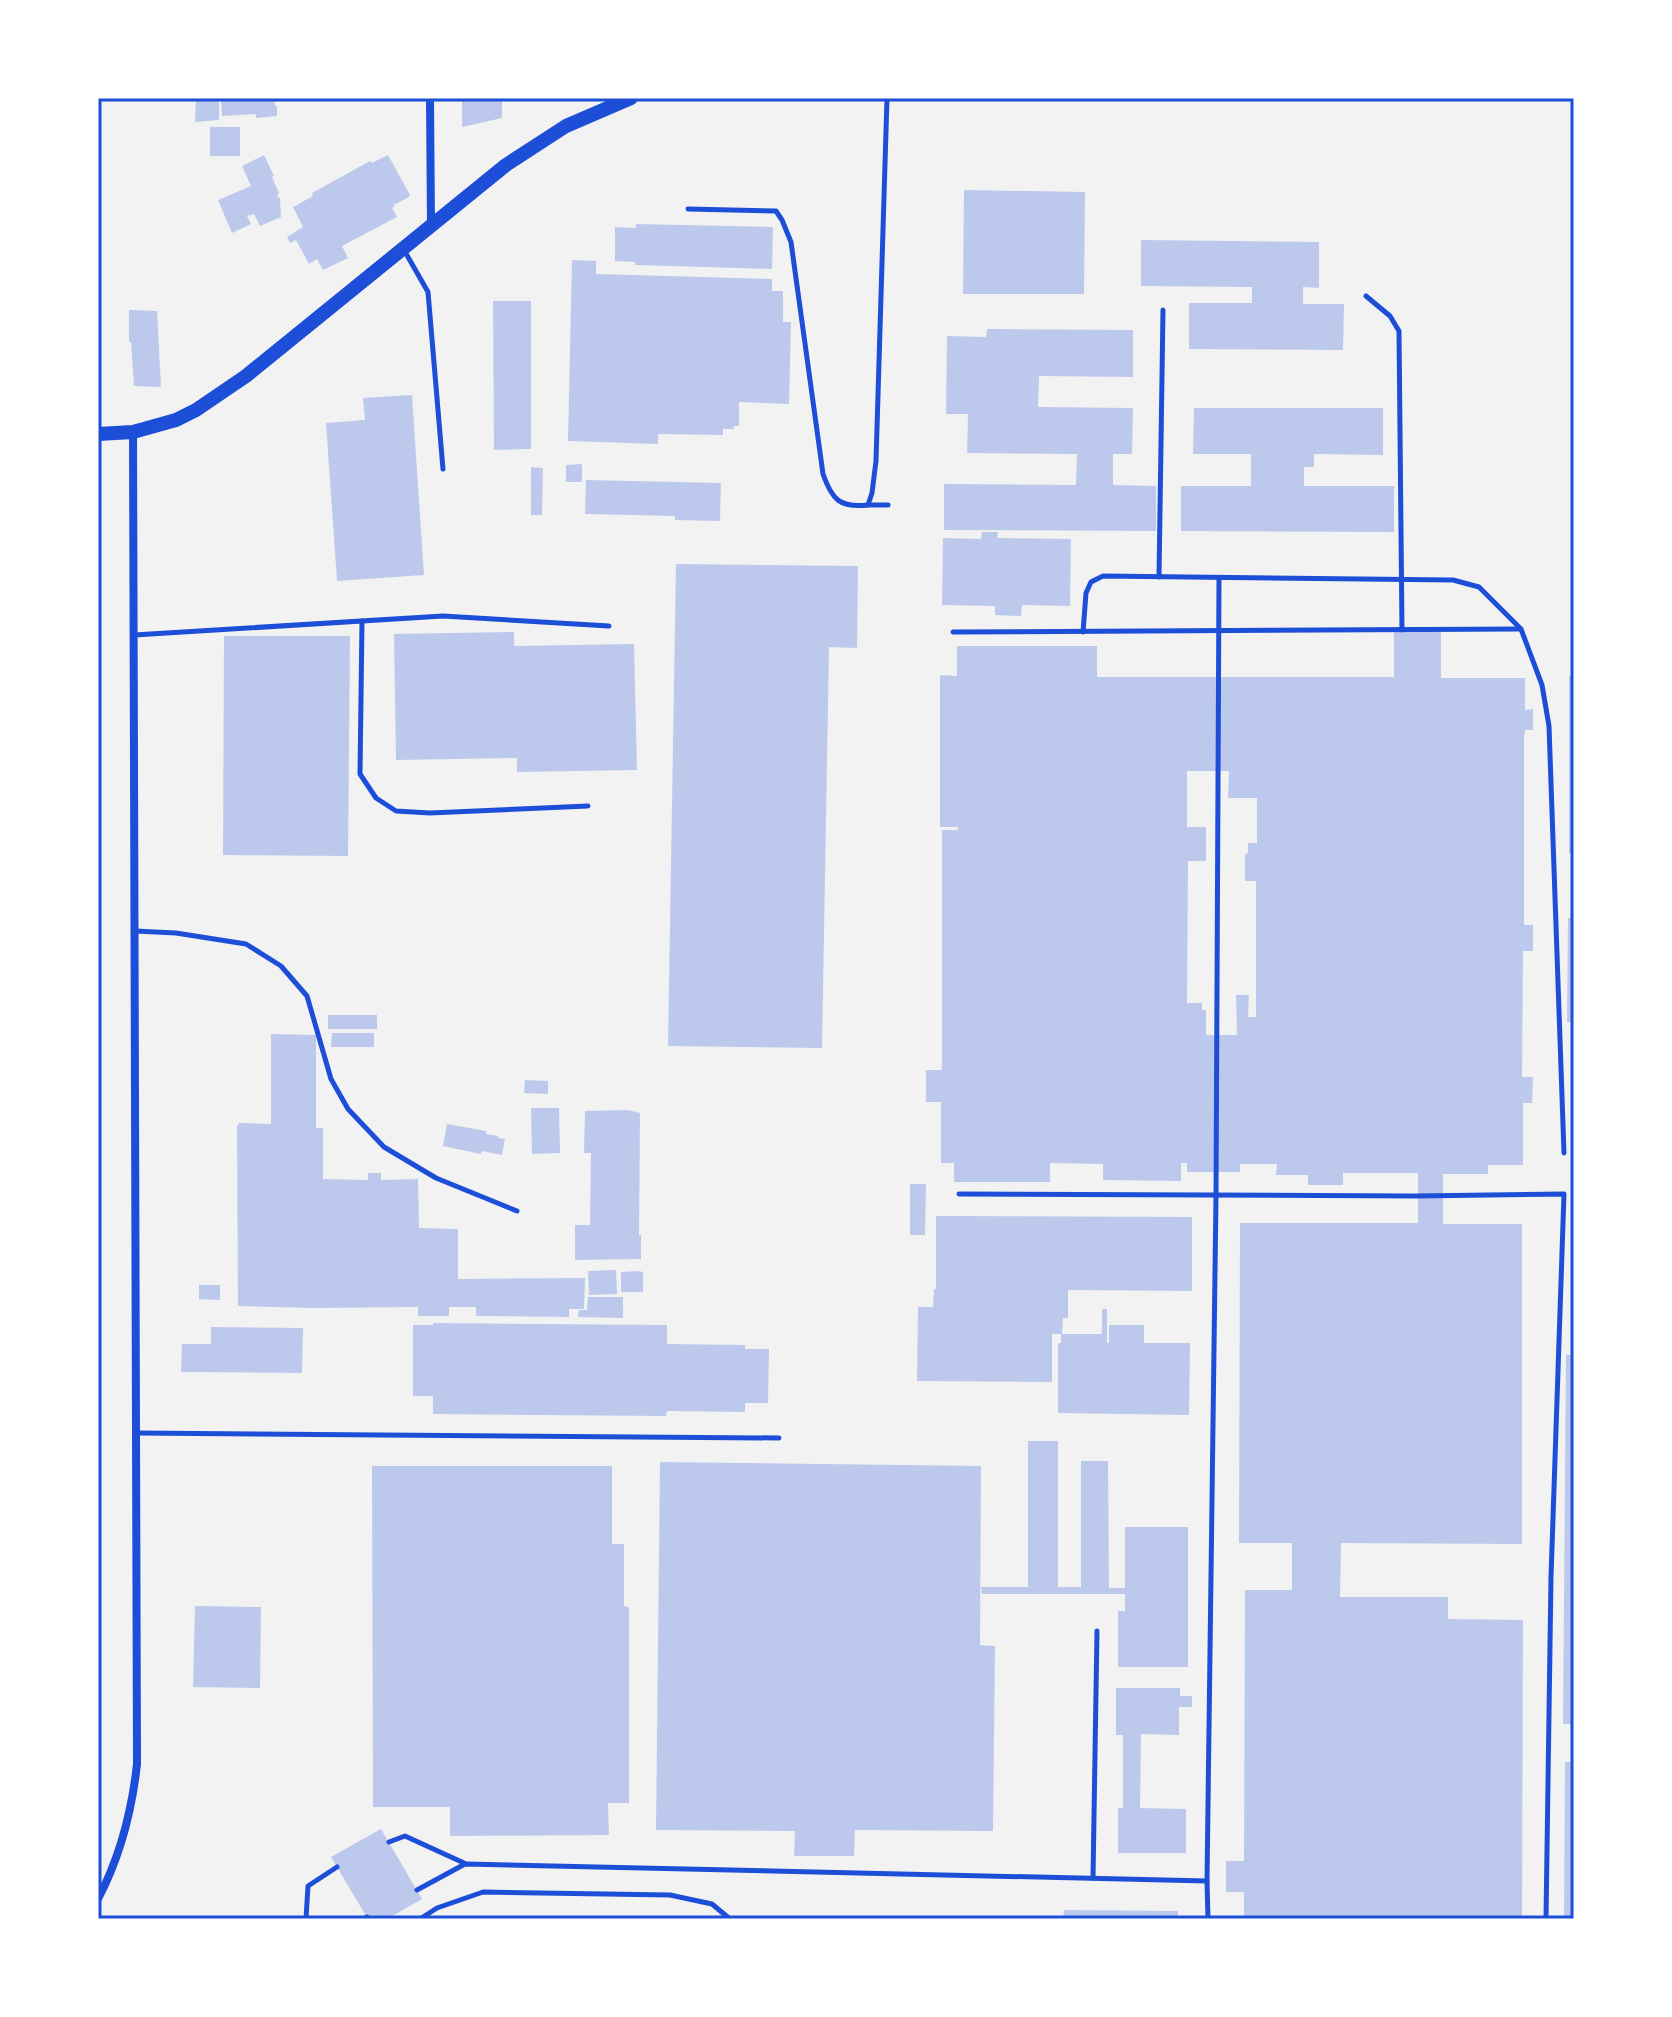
<svg xmlns="http://www.w3.org/2000/svg" width="1672" height="2017" viewBox="0 0 1672 2017" font-family="Arial,sans-serif">
<style>
.building{fill:#bdc9ec;fill-rule:evenodd}
.lines{fill:none;stroke-linecap:round;stroke-linejoin:round}
.service{stroke:#1d4ed8;stroke-width:5}
.minor{stroke:#1d4ed8;stroke-width:8}
.secondary{stroke:#1d4ed8;stroke-width:14}
.neatline{fill:none;stroke:#1d4ed8;stroke-width:3}
</style>
<rect width="100%" height="100%" fill="#f2f2f2"/>
<!-- building -->
<g class="building">
<path d="M196,98h23v22l-24,2z"/>
<path d="M221,98h53l1,8h2v10l-21,2v-4l-34,2z"/>
<path d="M462,98h40v20l-40,9z"/>
<rect x="210" y="127" width="30" height="29"/>
<path d="M264,155l10,21 -2,1 7,16 -2,3 3,2 1,19 -21,9 -6,-12 -7,2 4,8 -19,9 -14,-33 33,-14 -9,-20z"/>
<path d="M388,155l22,40 -1,2 -13,7 -3,-1 2,3 -3,2 5,9 -55,29 6,12 -25,12 -6,-11 -8,5 -13,-24 -6,3 -3,-6 16,-10 -10,-20 20,-11 -1,-3 58,-32 2,2z"/>
<path d="M964,190l121,2 -1,102h-121z"/>
<path d="M636,224l137,3 -1,42 -137,-4v-3l-20,-1v-34l21,1z"/>
<path d="M1141,240l178,2v46l-16,-1v17h41l-1,46 -154,-1v-46h63v-16l-111,-1z"/>
<path d="M572,260l24,1v13l176,5v12h11v31h8l-2,82 -50,-2v24h-5v3h-11v6l-65,-1v10l-90,-3z"/>
<path d="M493,301h38v148l-37,1z"/>
<path d="M129,310l28,1 4,76 -27,-1 -3,-44h-2z"/>
<path d="M987,329l146,1v47l-94,-1 -1,31 95,1 -1,46h-19v31l43,1v45l-212,-1v-46l132,1 1,-31 -110,-1 1,-39h-22l1,-78 39,1z"/>
<path d="M412,395l12,180 -87,6 -11,-158 39,-3 -2,-22z"/>
<path d="M1194,408h189v47l-69,-1v13h-10v19h90v46l-213,-1v-45h70v-32h-58z"/>
<path d="M582,464v18h-16v-17z"/>
<path d="M531,467l12,1 -1,47h-11z"/>
<path d="M586,480l135,3 -1,38 -45,-1v-4l-90,-2z"/>
<path d="M982,532h16l-1,6 74,1 -1,67 -48,-1 -1,11 -26,-1v-9l-53,-1 1,-67 38,1z"/>
<path d="M676,564l182,2 -1,82 -28,-1 -7,401 -154,-2z"/>
<path d="M514,632v14l120,-2 3,126 -120,2v-14l-121,2 -2,-126z"/>
<path d="M1394,632h47v46h84v32l8,-1v21h-8l-1,8v187h9v26h-10l-1,126h11l-1,26h-9v62h-35v9h-45v50h79v320l-181,-1 -1,54h108v22l75,1 -1,299h-278v-27h-18v-31h18l1,-271h47v-47h-53l1,-320h178v-50h-75v12h-35v-10h-32l1,-11h-37v8h-53v-9h-6v18l-78,-1v-16l-53,-1v19h-96v-19h-13v-61h-15v-32h16v-240h16v-3h-18v-152l17,1v-30h140v31h297zM1187,771h42l-1,27h29v45h-9v10l-3,1v27h11v136h-8l1,-22h-13l1,40h-31v-25h-4v-7h-15l1,-142h18v-34h-19z"/>
<path d="M224,636h126l-2,220 -125,-1z"/>
<rect x="1569" y="676" width="5" height="177"/>
<path d="M1568,918h6v104h-7z"/>
<rect x="328" y="1015" width="49" height="14"/>
<path d="M332,1033h42v14h-43z"/>
<path d="M271,1034l45,1v93h7v51l45,1v-7h13v7l37,-1 1,49 39,1v50l127,-1 -1,31h-15v8l-93,-1v-9h-27v9h-31v-9l-105,1 -75,-2 -1,-180 2,-3 32,1z"/>
<path d="M525,1080l23,1v13l-24,-1z"/>
<path d="M531,1108h28l1,45 -28,1z"/>
<path d="M585,1111l43,-1 12,3 -1,122h2v24l-66,1v-35h15l1,-72h-7z"/>
<path d="M447,1124l39,7v3l12,2v2l7,1 -3,16 -20,-4 -1,3 -38,-8z"/>
<path d="M910,1184h16l-1,51h-15z"/>
<path d="M936,1216l256,1v74l-124,-1v28h-5l-1,16h-10v48l-135,-1 1,-74h15l1,-18h2z"/>
<path d="M616,1270l1,24 -28,1 -1,-24z"/>
<path d="M638,1271l5,1v20h-22v-20z"/>
<path d="M199,1285h21v15l-21,-1z"/>
<path d="M588,1297h35v21l-45,-1 1,-7h10l-2,-1z"/>
<path d="M1102,1309h5v34h2v-18h35v18h46l-1,72 -131,-2v-70h3v-9h41z"/>
<path d="M433,1323l234,2v19l78,1v4h24l-1,54h-23v9l-78,-1 -1,5 -233,-2v-18h-20v-71h20z"/>
<path d="M211,1327l92,1 -1,45 -121,-1 1,-28h29z"/>
<path d="M1566,1355h8v369h-11z"/>
<path d="M1028,1441h30v146h23v-126h27l1,127h16v-61h63v140h-70v-56h7v-17h-143l-1,-7h47z"/>
<path d="M660,1462l321,4 -1,179 15,1 -2,185 -138,-1 -1,26h-60l1,-25 -139,-1z"/>
<path d="M372,1466h240v78h12v62l5,1v196h-21l1,32 -159,1v-29h-77z"/>
<path d="M195,1606l66,1 -1,81 -67,-1z"/>
<path d="M1116,1688h64v8h12v11h-13v28l-38,-1 -1,74 46,1v44h-68v-45h5v-73h-7z"/>
<path d="M1565,1762h9v157h-10z"/>
<path d="M381,1829l41,70 -35,20h-19l-37,-62z"/>
<path d="M1064,1910l114,1v8h-115z"/>
</g>
<g class="lines">
<!-- service -->
<g class="service">
<path d="M688,209l88,2 6,9 9,22 32,232c9,26 17,34 45,31l4,-12 4,-32 11,-363"/>
<path d="M404,250l24,42 15,177"/>
<path d="M1366,296l24,20 9,15 3,299"/>
<path d="M868,505h20"/>
<path d="M1159,577l4,-267"/>
<path d="M362,621l-2,153 16,24 20,13 34,2 158,-7"/>
<path d="M953,632l567,-3"/>
<path d="M1083,632l3,-39 5,-11 12,-6 350,4 26,7 42,42 21,56 7,41 15,427"/>
<path d="M134,635l309,-19 166,10"/>
<path d="M135,931l41,2 70,11 35,22 26,30 24,83 17,30 36,38 52,31 81,33"/>
<path d="M959,1194l456,2 149,-2 -13,383 -5,342"/>
<path d="M136,1433l643,5"/>
<path d="M389,1842l16,-6 59,27"/>
<path d="M1093,1878l4,-247"/>
<path d="M1207,1881l9,-685 3,-618"/>
<path d="M417,1890l48,-26 742,17 1,38"/>
<path d="M306,1919l2,-33 29,-19"/>
<path d="M363,1919l4,-2"/>
<path d="M420,1919l17,-11 46,-16 187,3 42,9 18,15"/>
</g>
<!-- minor -->
<g class="minor">
<path d="M430,98l1,128"/>
<path d="M98,1899c22,-42 34,-89 39,-135l-4,-1332"/>
</g>
<!-- secondary -->
<path class="secondary" d="M98,434l35,-2 43,-12 20,-10 50,-34 260,-211 60,-39 65,-28"/>
</g>
<!-- border -->
<rect width="1672" height="2017" fill="none" stroke="#ffffff" stroke-width="200"/>
<rect x="100" y="100" width="1472" height="1817" class="neatline"/>
</svg>
